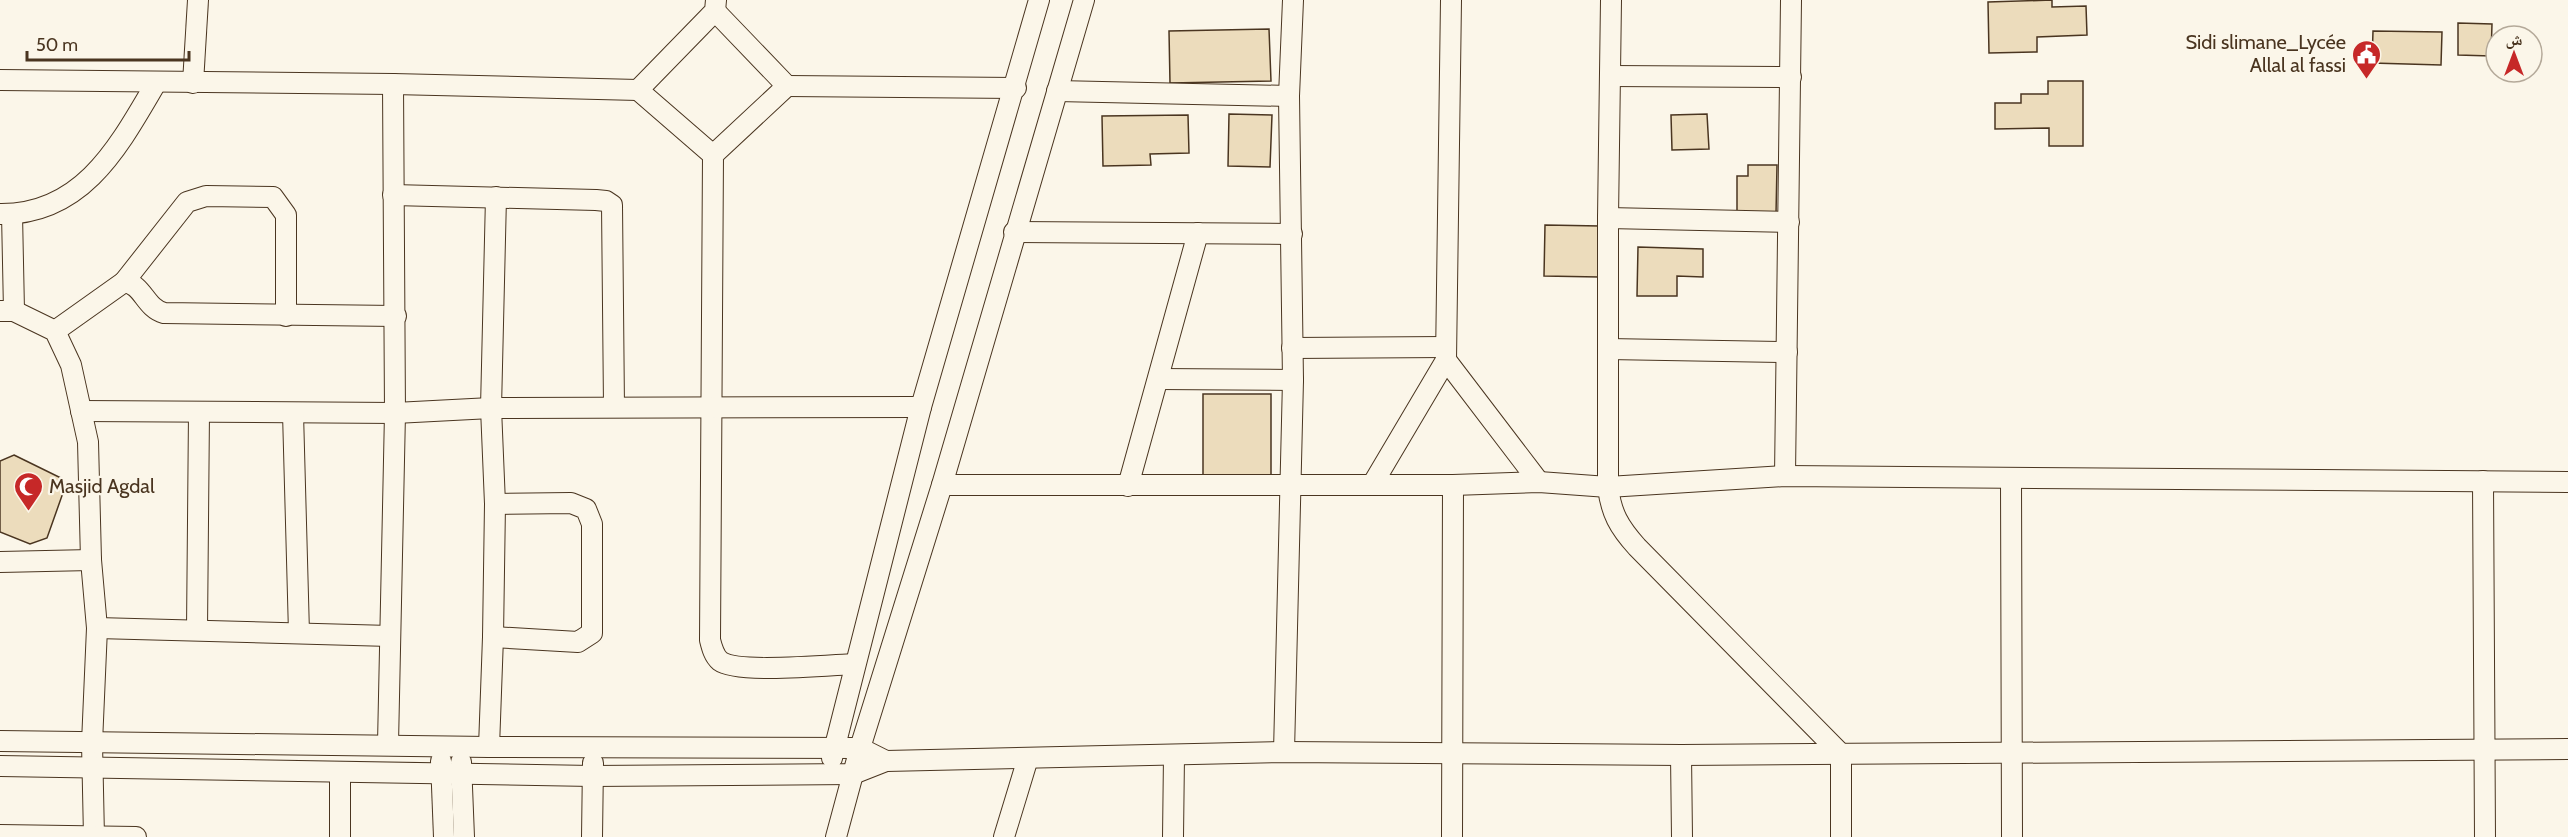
<svg xmlns="http://www.w3.org/2000/svg" width="2568" height="837" viewBox="0 0 2568 837" font-family="Cabin,'Noto Naskh Arabic',sans-serif">
<style>
.building{fill:#ecdcbc;stroke:#4a3520;stroke-width:1.5}
.lines{fill:none;stroke-linecap:round;stroke-linejoin:round}
.street-casing{stroke:#4a3520;stroke-width:22}
.street{stroke:#fbf6e9;stroke-width:20}
.labels{text-anchor:middle;stroke-width:4.5;stroke-linejoin:round;paint-order:stroke}
.poi-label{font-size:20px;fill:#4a3520;stroke:#fbf6e9;text-anchor:end}
</style>
<rect width="100%" height="100%" fill="#fbf6e9"/>
<!-- building -->
<g class="building">
<path d="M2052,0v7l34,-1 1,29 -50,2v15l-48,1 -1,-51z"/>
<path d="M2458,23l34,1 -1,32 -33,-1z"/>
<path d="M1269,29l2,52 -101,2 -1,-52z"/>
<path d="M2373,31l69,1 -1,33 -69,-2z"/>
<path d="M2048,81h35v65h-34v-18l-54,1v-26h26v-9h27z"/>
<path d="M1229,114l43,1 -2,52 -42,-1z"/>
<path d="M1707,114l2,35 -37,1 -1,-35z"/>
<path d="M1188,115l1,38 -39,1 1,11 -48,1 -1,-50z"/>
<path d="M1748,165h29l-1,49h-39v-38h11z"/>
<path d="M1545,225l55,1 -1,51 -55,-1z"/>
<path d="M1638,247l65,2v28l-26,-1v20h-40z"/>
<rect x="1203" y="394" width="68" height="82"/>
<path d="M14,455l49,24 1,11 -17,48 -17,6 -30,-12v-71z"/>
</g>
<g class="lines">
<defs>
<g id="street">
<path d="M1611,0l-3,218v269c3,26 11,40 29,60l204,207v83"/>
<path d="M715,11l72,75 -74,69 -3,485c2,8 4,16 10,21 17,13 110,4 134,3"/>
<path d="M1610,76l181,1"/>
<path d="M0,80l393,4 245,6"/>
<path d="M193,83l5,-83"/>
<path d="M787,86l229,2"/>
<path d="M1057,91l232,5"/>
<path d="M713,155l-75,-65 77,-79 1,-11"/>
<path d="M393,195l203,5 10,1 6,4 2,202"/>
<path d="M0,214c83,1 119,-68 156,-131"/>
<path d="M12,214l2,97"/>
<path d="M1608,218l181,4"/>
<path d="M1014,232l278,2"/>
<path d="M124,282l63,-80 19,-6 67,1 13,18v101"/>
<path d="M0,311h14l41,20 16,34 17,77 3,118 6,68 -5,115 2,94"/>
<path d="M55,331l69,-49c19,2 21,26 40,31l232,3"/>
<path d="M1292,348l154,-1"/>
<path d="M1608,349l179,3"/>
<path d="M1446,360l93,122"/>
<path d="M1159,379l134,1"/>
<path d="M81,411l314,2 96,-5 430,-1"/>
<path d="M293,413l6,220"/>
<path d="M1785,476l6,-476"/>
<path d="M2011,480l1,357"/>
<path d="M2483,481l2,356"/>
<path d="M942,485h511l86,-3 69,5 177,-11 783,6"/>
<path d="M1372,485l74,-125 5,-360"/>
<path d="M1128,486l70,-253"/>
<path d="M0,562l91,-2"/>
<path d="M97,628l293,8"/>
<path d="M197,630l2,-218"/>
<path d="M493,637l85,5 14,-9v-109l-6,-15 -15,-6 -76,1"/>
<path d="M0,741l489,6 371,1 26,13"/>
<path d="M388,744l7,-331 -2,-329"/>
<path d="M489,747l4,-110 2,-133 -4,-96 5,-211"/>
<path d="M1284,752l9,-372 -4,-284 4,-96"/>
<path d="M1681,755l1,82"/>
<path d="M832,758l89,-351 118,-407"/>
<path d="M441,761l3,76"/>
<path d="M461,762l3,75"/>
<path d="M0,766l592,10 261,-2 33,-13 398,-9 397,3 887,-6"/>
<path d="M340,772v65"/>
<path d="M0,835l136,2"/>
<path d="M592,837l1,-74"/>
<path d="M836,837l24,-89 82,-263 142,-485"/>
<path d="M1004,837l24,-79"/>
<path d="M1173,837l1,-81"/>
<path d="M1452,837l1,-352"/>
</g>
</defs>
<!-- street casing -->
<use href="#street" class="street-casing"/>
<!-- street -->
<use href="#street" class="street"/>
</g>
<!-- icons -->
<defs>
<symbol id="civic-pin" viewBox="-11 -11 22 30"><path d="M0 17L-7.5 6A9.5 9.5 0 1 1 7.5 6Z" fill="#c62828" stroke="#fbf6e9"/><path d="M-.6-6.5H3V-4.5H.6V-3L4-1V1h2V6H-6V1h2V-1L-.6-3ZM-1.2 2.5V6h2.4V2.5Z" fill="#fff"/></symbol>
<symbol id="mosque-pin" viewBox="-11 -11 22 30"><path d="M0 17L-7.5 6A9.5 9.5 0 1 1 7.5 6Z" fill="#c62828" stroke="#fbf6e9"/><path d="M3.5-4.9A6 6 0 1 0 3.5 4.9A5 5 0 1 1 3.5-4.9Z" fill="#fff"/></symbol>
</defs>
<g fill-rule="evenodd">
<use href="#civic-pin" x="2350" y="38" width="33" height="45"/>
<use href="#mosque-pin" x="12" y="470" width="33" height="45"/>
</g>
<g class="labels">
<!-- poi labels -->
<g class="poi-label">
<text x="2346" y="49">Sidi slimane_Lycée<tspan x="2346" dy="23">Allal al fassi</tspan></text>
<text x="49" y="493" text-anchor="start">Masjid Agdal</text>
</g>
</g>
<!-- north arrow -->
<g transform="translate(2514 54)"><circle r="28" fill="#fbf6e9" stroke="#b4a999" stroke-width="1.5"/>
<path d="M0-4.5L10 22L0 15L-10 22Z" fill="#c62828"/>
<text y="-9" font-size="16" font-weight="bold" text-anchor="middle" fill="#4a3520">ش</text>
</g>
<!-- scale -->
<path d="M27 51v9h162v-9" fill="none" stroke="#4a3520" stroke-width="3"/>
<text x="36" y="51" font-size="18" fill="#4a3520" stroke="#fbf6e9" stroke-width="4.5" paint-order="stroke">50 m</text>
</svg>
